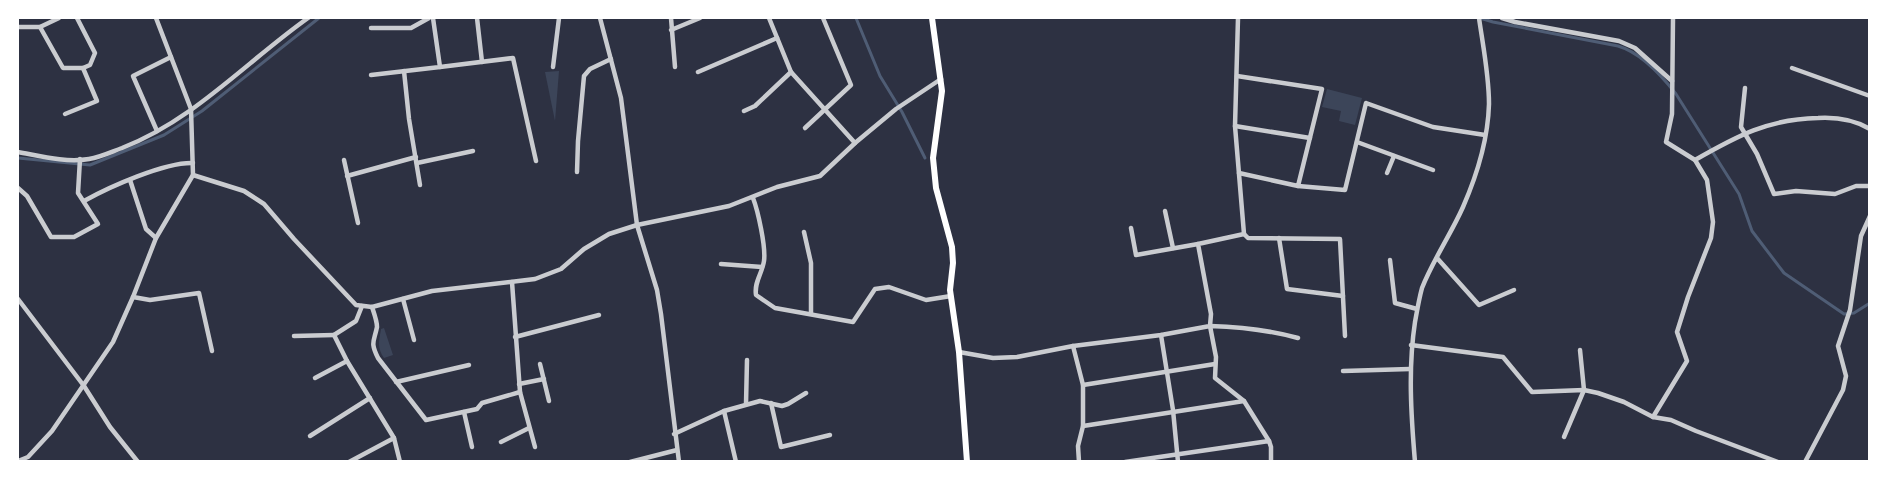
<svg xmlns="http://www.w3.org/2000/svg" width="1887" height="479" viewBox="0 0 1887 479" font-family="Manrope,sans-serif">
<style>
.green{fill:#3c4559}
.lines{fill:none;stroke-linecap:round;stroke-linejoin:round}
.stream{stroke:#4f5d75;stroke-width:3}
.minor{stroke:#caccd0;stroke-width:4.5}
.secondary{stroke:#fff;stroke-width:6}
</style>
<rect width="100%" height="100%" fill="#2d3142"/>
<!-- green -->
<g class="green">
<path d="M559,71l-4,50 -10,-49z"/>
<path d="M1327,89l35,9 -7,27 -16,-4 2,-10 -19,-4z"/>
<path d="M384,328l9,27 -9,3c-7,-10 -5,-17 -3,-29z"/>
</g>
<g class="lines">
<!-- stream -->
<g class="stream">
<path d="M856,18l24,58 22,36 23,46"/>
<path d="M1480,18l13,4 125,24c24,7 44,30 58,48l63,100 13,37 32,42 60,41 10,-1 16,-10"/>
<path d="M18,158l72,7 74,-30 38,-24 117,-93"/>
</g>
<!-- minor -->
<g class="minor">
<path d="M477,18l5,44"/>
<path d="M600,18l21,80 16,127 20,65 4,24 18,148"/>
<path d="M671,18l4,49"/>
<path d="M769,18l22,54 64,71"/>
<path d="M1502,18l13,4 104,19 16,7 37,33"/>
<path d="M18,27h22l19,-9"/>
<path d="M40,27l23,41h20"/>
<path d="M371,28h40l18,-10"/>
<path d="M671,30l29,-12"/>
<path d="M440,67l73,-9 23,103"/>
<path d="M553,67l6,-49"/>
<path d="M1792,68l78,28"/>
<path d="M404,71l5,48 11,66"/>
<path d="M698,72l79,-34"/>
<path d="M371,75l69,-8 -7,-49"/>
<path d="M1237,76l85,13 -24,97 -59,-13"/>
<path d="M1745,88l-4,39 16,27 17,40 22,-3 39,3 21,-8h14"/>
<path d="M744,111l11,-5 36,-34"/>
<path d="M65,114l32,-13 -14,-33 7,-3 5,-12 -18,-35"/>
<path d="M1235,126l75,12"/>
<path d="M805,128l46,-43 -28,-67"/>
<path d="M157,131l-24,-55 38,-19"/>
<path d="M1357,142l76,28"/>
<path d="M18,152c22,4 48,11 71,7 12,-2 22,-7 33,-11 72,-28 124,-86 186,-130"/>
<path d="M344,160l14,63"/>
<path d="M1695,160c42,-24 73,-41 123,-42 18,-1 35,1 52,11"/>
<path d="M417,163l56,-12"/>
<path d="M577,172l1,-31 6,-65 6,-7 21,-10"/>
<path d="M1387,173l7,-17"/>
<path d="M193,175l51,16 20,13 30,35 62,66 16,2 60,-16 103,-12 26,-10 23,-20 25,-15 28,-9 92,-19 48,-19 43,-11 35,-33 41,-34 45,-30"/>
<path d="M347,176l69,-19"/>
<path d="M130,180l16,49 10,9"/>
<path d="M1298,186l47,4 21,-87 67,24 52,8"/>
<path d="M18,188l9,8 24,41h23l24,-13 -20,-31 2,-34"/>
<path d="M753,198c5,13 13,49 11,63 -2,13 -10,21 -8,34l19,13 78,14 22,-33 14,-2 37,13 25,-4"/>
<path d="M84,201c25,-14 81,-39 109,-38"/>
<path d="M1165,211l8,37"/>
<path d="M1131,228l5,27 62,-11"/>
<path d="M804,232l7,31v50"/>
<path d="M1244,234l4,4 92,1 5,97"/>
<path d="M1279,238l8,51 56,7"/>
<path d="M1437,258l42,47 35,-15"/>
<path d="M1390,260l5,43 22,6"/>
<path d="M721,264l41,3"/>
<path d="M512,282l8,110 15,55"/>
<path d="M133,297l17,3 49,-7 13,58"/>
<path d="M18,299l66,87 26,41 28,35"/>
<path d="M403,299l11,41"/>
<path d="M362,306l-6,15 -22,14 13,26 47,77 6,24"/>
<path d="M372,307c2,6 5,14 5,20 -3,15 -7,15 1,31l48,62 51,-11 5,-6 38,-11"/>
<path d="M1161,335l12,75 5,52"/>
<path d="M294,336l40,-1"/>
<path d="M515,337l84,-22"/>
<path d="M1411,345l92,12 29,35 52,-2 14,3 26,9 29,15 18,3 25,11 82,31"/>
<path d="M1073,346l10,39v41l-5,20 1,16"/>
<path d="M959,352l34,6 24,-1 56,-11 88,-11 49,-9 1,-12 -13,-70 46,-10 -9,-108 3,-108"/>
<path d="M540,364l9,37"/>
<path d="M1343,371l67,-2"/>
<path d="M315,378l32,-17"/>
<path d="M396,382l73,-17"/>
<path d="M519,384l25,-5"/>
<path d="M1083,385l132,-21"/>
<path d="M771,403l10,44 49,-12"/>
<path d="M746,404l1,-44"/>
<path d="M724,411l36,-10 22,5 6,-2 18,-11"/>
<path d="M464,412l8,35"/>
<path d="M1653,417l34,-56 -10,-29 11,-35 23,-59 2,-16 -6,-42 -12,-20 -29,-18 6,-28 1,-96"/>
<path d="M1083,426l161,-25"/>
<path d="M674,434l50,-23 12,51"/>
<path d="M310,436l60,-38"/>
<path d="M1564,437l20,-47 -4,-40"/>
<path d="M1269,441l-25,-40 -29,-23 1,-21 -6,-31c31,1 59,4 88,12"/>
<path d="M501,442l28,-14"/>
<path d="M18,461l10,-4 24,-26 61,-89 20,-45 23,-59 37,-63 -2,-66 -35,-91"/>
<path d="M349,462l45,-24"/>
<path d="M630,462l47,-12"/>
<path d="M1125,462l144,-21 2,6v15"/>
<path d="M1415,462c-4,-47 -7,-94 0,-140 2,-11 4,-23 7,-34 11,-28 29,-54 41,-81 14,-32 25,-68 26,-103 0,-29 -6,-58 -10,-86"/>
<path d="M1805,462l38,-72 3,-14 -8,-30 12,-36 11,-74 9,-20"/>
</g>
<!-- secondary -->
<path class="secondary" d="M932,18l10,73 -9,67 3,30 16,59 1,16 -3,27 9,62 8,110"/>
</g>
<!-- border -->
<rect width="1887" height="479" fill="none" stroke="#ffffff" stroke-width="38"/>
</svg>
